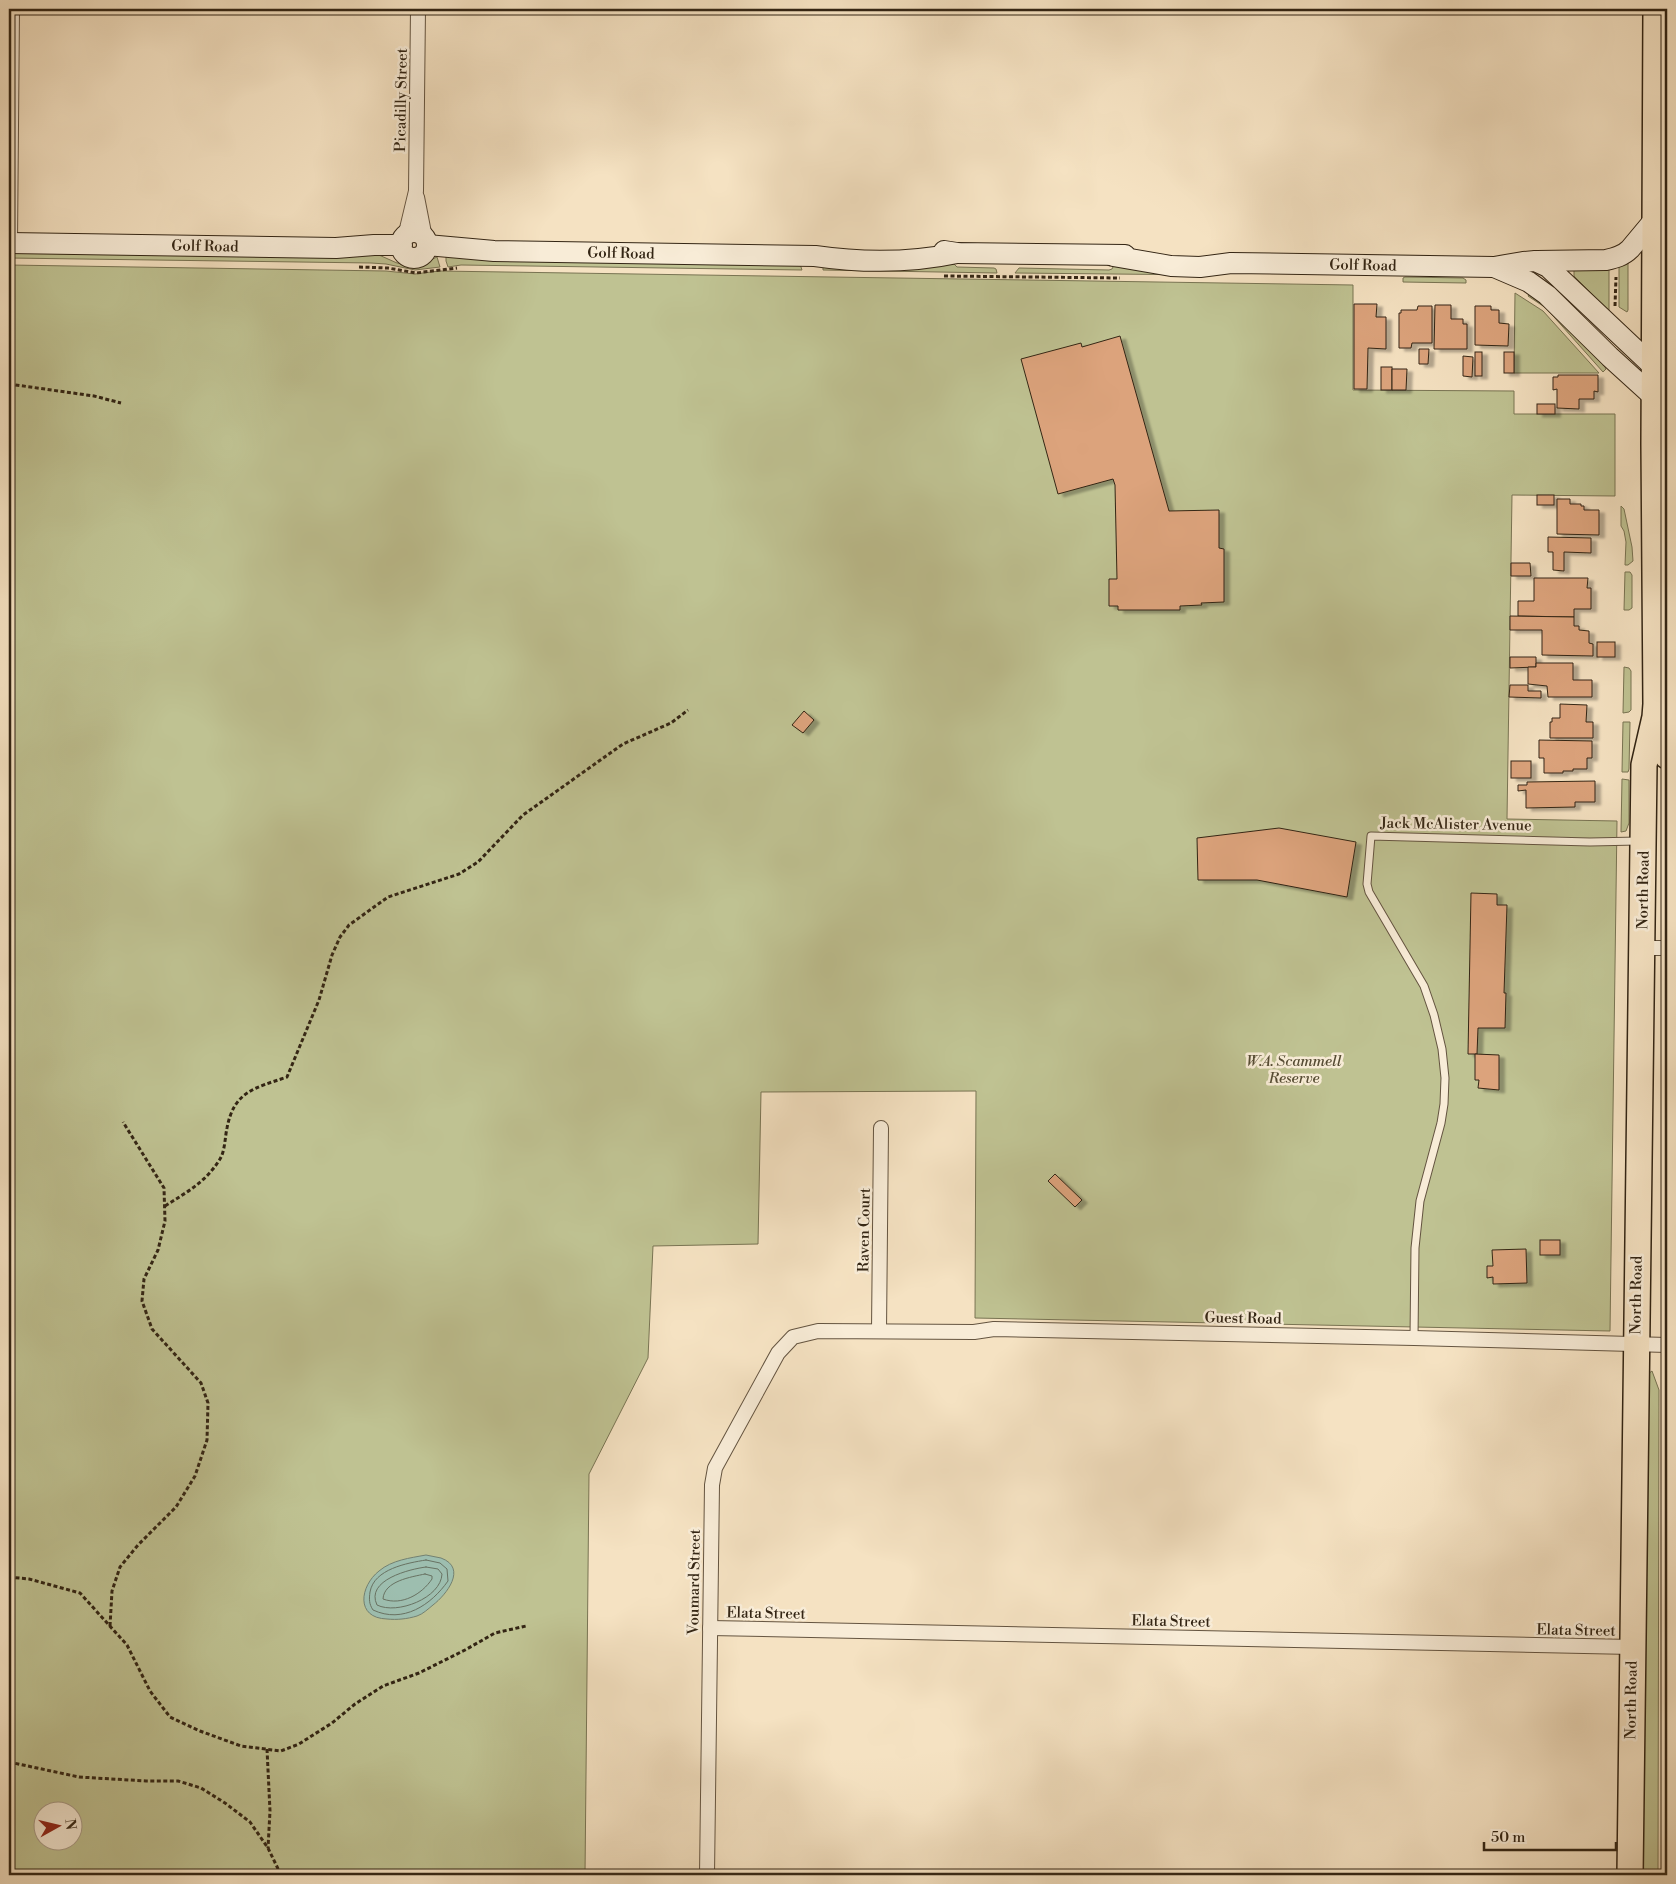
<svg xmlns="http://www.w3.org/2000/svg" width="1676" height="1884" viewBox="0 0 1676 1884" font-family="'Libre Bodoni',serif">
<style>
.green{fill:#bfc292;stroke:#797453;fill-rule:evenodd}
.water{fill:#9dbeaf;stroke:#738171}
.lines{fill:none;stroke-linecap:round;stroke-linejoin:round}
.shore{stroke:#687262;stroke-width:1}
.building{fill:#dca37c;stroke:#332514;filter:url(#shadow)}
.lane-casing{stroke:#645440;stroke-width:9}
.street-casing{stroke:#645440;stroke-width:16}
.secondary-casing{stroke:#332514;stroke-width:22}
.highway-casing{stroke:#332514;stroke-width:28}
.path{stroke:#332514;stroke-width:3;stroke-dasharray:4 2.5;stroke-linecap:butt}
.lane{stroke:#f8ecd7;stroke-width:7}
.street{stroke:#f8ecd7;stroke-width:14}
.secondary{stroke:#f8ecd7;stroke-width:20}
.highway{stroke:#f5e2c2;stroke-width:25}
.labels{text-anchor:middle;stroke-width:5;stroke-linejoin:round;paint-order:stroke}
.street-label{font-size:15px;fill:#332514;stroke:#f8ecd7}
.park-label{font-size:15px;font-style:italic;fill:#564c34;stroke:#f8ecd7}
</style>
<defs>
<filter id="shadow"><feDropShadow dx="5.5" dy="3" stdDeviation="1" flood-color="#0004"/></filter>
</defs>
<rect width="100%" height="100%" fill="#f5e2c2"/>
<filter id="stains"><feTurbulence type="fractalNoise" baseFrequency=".004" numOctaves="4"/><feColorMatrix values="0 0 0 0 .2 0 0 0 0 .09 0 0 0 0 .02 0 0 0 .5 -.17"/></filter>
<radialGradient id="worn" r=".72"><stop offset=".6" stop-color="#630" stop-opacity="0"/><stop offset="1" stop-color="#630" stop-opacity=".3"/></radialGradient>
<!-- green -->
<g class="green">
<path d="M9,252l321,5 49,-2 18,8 15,3 8,-1 17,-8 3,10 -25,3 -29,-6 -15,-1 -362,-5z"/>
<path d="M446,256l354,8 2,6 -341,-5 -13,2 -2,-6z"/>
<path d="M1628,261v49l-1,2 -8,-5v-41z"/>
<path d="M954,264l3,3 37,1 2,1 1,4 -174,-3v-5z"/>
<path d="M9,265l377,6 29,3 24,-3 914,14v105l161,1v23h101v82l-103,-1 -5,324 110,2 -7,510 -635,-13 1,-227 -215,1 -3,152 -105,2 -5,112 -59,116 -4,401h-576zM42,1812h30v30h-30z"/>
<path d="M1114,265l96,10 -195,-2 4,-5 90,2 3,-1z"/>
<path d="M1609,265v46l-35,-35v-10z"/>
<path d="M1405,277l58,1 3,2v3l-63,-1v-4z"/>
<path d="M1515,293l28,18 56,62h-85z"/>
<path d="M1530,293l16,10 59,64 1,2 -3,3 -57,-64 -18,-12z"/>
<path d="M1621,506l3,3 8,38 1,14 -5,4h-3l1,-23 -2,-11 -3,-5z"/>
<path d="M1625,572h5l2,3v33l-3,2h-5z"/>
<path d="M1624,667l5,1 2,3v39l-2,2 -6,1z"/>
<path d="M1623,722h7l-1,47 -1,3h-6z"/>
<path d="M1622,779l7,1v43l-3,8 -5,1z"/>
<path d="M1652,1371l7,19 -1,485h-14l-2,-13 6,-488z"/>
</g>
<!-- water -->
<path class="water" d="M426,1555c5,1 10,2 15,3 27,10 5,37 -8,47 -5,4 -10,9 -16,11 -10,3 -20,4 -30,3 -32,-1 -27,-33 -8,-48 13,-11 31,-13 47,-16z"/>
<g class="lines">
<!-- shore -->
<g class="shore">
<path d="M426,1560l14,3 7,6 1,12c-17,24 -45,43 -75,29 -4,-6 -4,-11 -3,-18 4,-23 37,-29 56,-32z"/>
<path d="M426,1567l12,2 4,5c-1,24 -45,41 -65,31 -12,-25 33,-36 49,-38z"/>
<path d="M425,1574l7,2v3c-10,15 -30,27 -49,20 1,-18 28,-22 42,-25z"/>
</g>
</g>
<!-- building -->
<g class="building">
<path d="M1354,304h23l-1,13h10v32l-18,-1 -1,41h-13z"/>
<path d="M1435,305h16v14h12v5h4v25h-33z"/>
<path d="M1418,306h14v37h-20l-1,5h-12v-35h2v-3h16z"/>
<path d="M1475,306h16v4h8v13l10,1 -1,22 -33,-1z"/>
<path d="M1120,336l49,175 50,-1v38l5,1v53l-23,1 1,2 -22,1v4h-62v-4h-9v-27h8l-2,-94 -2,-6 -55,15 -37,-135 60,-16 1,4z"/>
<path d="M1419,349h10l-1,15h-9z"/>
<rect x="1475" y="352" width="7" height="24"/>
<rect x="1504" y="352" width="10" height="21"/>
<path d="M1463,356l10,1 -1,20 -9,-1z"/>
<rect x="1381" y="367" width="11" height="23"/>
<path d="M1392,369h15l-1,21h-14z"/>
<path d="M1558,375h40v17l-4,-1v8h-15v10l-22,-1v-19l-4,1v-13h5z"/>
<rect x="1537" y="404" width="18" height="10"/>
<rect x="1537" y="495" width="17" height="10"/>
<path d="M1557,499h13v5h11v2h3v4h15v25l-42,-1z"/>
<path d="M1548,537l43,1v15l-27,-1v19l-11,-1v-18h-5z"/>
<path d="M1511,563h19l1,13h-20z"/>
<path d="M1534,578h54l-1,10h4v21h-17v8l-56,-1v-15h16z"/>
<path d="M1510,616l64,1v9h5v4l10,1v12l4,1v12l-51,-1v-25h-32z"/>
<rect x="1597" y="642" width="18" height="15"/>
<path d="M1510,657h26v10l-26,1z"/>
<path d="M1536,663h37v17h19v17h-44l-1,-11 -19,-2v-17h8z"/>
<path d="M1510,685h18v6h13v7l-32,-1z"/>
<path d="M1560,704l27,1 -1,17h7v16h-43v-16h2v-4h8z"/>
<path d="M804,711l10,9 -11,13 -11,-8z"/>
<path d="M1539,740l53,1v17h-5v11h-14v2h-10v2h-19v-15h-5z"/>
<rect x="1511" y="761" width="20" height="17"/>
<path d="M1595,781v21h-20v5l-49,1v-18l-8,1v-6h9v-3z"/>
<path d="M1279,828l77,14 -9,55 -90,-17h-59l-1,-42z"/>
<path d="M1471,893l26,1v11h10l-3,88h2l-1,35h-27l-1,26h-9z"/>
<path d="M1475,1054l24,1v35l-21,-2 1,-8h-4z"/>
<path d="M1055,1174l27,26 -7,7 -27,-26z"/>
<rect x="1540" y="1240" width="20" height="15"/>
<path d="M1526,1249l1,34 -34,1v-7l-6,1v-12h6l-1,-16z"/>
</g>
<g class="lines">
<defs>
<path id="lane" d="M1414,1338l1,-90 5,-47 21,-78 3,-19 1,-26 -3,-29 -8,-34 -10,-29 -55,-94 -2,-8 4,-48 219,6 48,-1"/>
<g id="street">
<path d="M417,197l8,41"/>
<path d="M405,237l11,-46 2,-182"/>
<path d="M10,243l2,-234"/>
<path d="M1642,948h25"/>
<path d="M879,1331l2,-203"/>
<path d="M710,1628l922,19"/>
<path d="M707,1875l5,-390 3,-17 63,-115 15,-16 25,-6 156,1 20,-3 420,9 253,7"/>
</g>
<g id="secondary">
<circle cx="414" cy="245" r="13"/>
<path d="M9,243l327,5 38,-3h28"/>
<path d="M427,245l67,6 321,5c48,7 95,7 142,-3"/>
<path d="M944,251l13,2 168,2"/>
<path d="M1113,256l58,10 29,1 31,-4 263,4 29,-5 12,-1 13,6 107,101 12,10"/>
<path d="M1537,261l69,-1c9,-2 17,-4 24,-11l25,-30"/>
<path d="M1494,267l35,15 18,13 63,62 44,40 13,9"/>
</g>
<g id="highway">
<path d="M1656,719l11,37"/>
<path d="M1630,1875l14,-1110 11,-48 1,-13 -2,-260 2,-435"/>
</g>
</defs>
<!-- lane casing -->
<use href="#lane" class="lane-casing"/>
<!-- street casing -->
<use href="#street" class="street-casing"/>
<!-- secondary casing -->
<use href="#secondary" class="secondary-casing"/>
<!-- highway casing -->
<use href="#highway" class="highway-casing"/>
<!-- path -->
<g class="path">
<path d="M359,267l29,1 28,5 41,-5"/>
<path d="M944,276l176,2"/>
<path d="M1615,306l1,-29"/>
<path d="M9,384l85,12 27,7"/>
<path d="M165,1206c22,-14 41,-24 55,-47 5,-8 5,-22 7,-31 7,-37 28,-40 60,-51l32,-77 13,-45 8,-18 9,-12 39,-28 71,-23 19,-12 45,-47 100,-71 48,-21 17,-13"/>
<path d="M9,1577l20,2 51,14 47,52 23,46 20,26 30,14 41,15 40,5 18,-7 33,-21 23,-19 28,-18 36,-13 46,-23 30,-17 31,-7"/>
<path d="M110,1626l2,-35 8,-24 18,-22 38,-38 19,-31 12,-36 1,-37 -7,-20 -49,-54 -10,-28 2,-22 14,-29 7,-29 -1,-33 -41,-66"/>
<path d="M267,1749l3,62 -2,37"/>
<path d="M9,1762l70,15 67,4h32l23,7 24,15 25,19 18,26 13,27"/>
</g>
<!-- lane -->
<use href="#lane" class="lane"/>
<!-- street -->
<use href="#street" class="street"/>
<!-- secondary -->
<use href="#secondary" class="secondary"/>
<!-- highway -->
<use href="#highway" class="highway"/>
</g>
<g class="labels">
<!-- street labels -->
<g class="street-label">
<text transform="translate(401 100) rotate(-89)" y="5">Picadilly Street</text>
<text transform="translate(205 246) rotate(1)" y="5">Golf Road</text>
<text transform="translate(621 253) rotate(1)" y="5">Golf Road</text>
<text transform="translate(1363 265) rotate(1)" y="5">Golf Road</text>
<text transform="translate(1456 824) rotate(1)" y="5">Jack McAlister Avenue</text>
<text transform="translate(1643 890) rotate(-89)" y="5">North Road</text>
<text transform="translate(864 1230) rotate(-89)" y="5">Raven Court</text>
<text transform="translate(1636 1295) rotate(-89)" y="5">North Road</text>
<text transform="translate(1243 1318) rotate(1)" y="5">Guest Road</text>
<text transform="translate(694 1582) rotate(-89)" y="5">Voumard Street</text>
<text transform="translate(766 1613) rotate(1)" y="5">Elata Street</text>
<text transform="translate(1171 1621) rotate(1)" y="5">Elata Street</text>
<text transform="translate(1576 1630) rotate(1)" y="5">Elata Street</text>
<text transform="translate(1631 1700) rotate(-89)" y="5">North Road</text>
</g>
<!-- park labels -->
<g class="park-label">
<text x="1294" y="1066">W.A. Scammell<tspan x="1294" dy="17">Reserve</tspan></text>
</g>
</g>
<!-- margin -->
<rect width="1676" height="1884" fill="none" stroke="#f5e2c2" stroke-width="30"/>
<rect x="10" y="10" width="1656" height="1864" fill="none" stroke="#332514" stroke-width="2.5"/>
<rect x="15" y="15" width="1646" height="1854" fill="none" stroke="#332514"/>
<!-- north arrow -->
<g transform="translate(58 1826) rotate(82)"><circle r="24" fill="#f8ecd7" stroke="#a99c89"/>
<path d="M0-4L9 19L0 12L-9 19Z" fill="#8f2418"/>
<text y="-8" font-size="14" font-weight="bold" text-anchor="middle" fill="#332514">N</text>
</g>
<!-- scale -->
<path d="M1484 1842v8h132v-8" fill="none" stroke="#332514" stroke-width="2.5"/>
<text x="1491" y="1842" font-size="15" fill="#332514" stroke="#f8ecd7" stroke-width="4" paint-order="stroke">50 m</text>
<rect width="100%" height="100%" filter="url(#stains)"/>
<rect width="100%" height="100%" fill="url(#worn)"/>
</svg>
